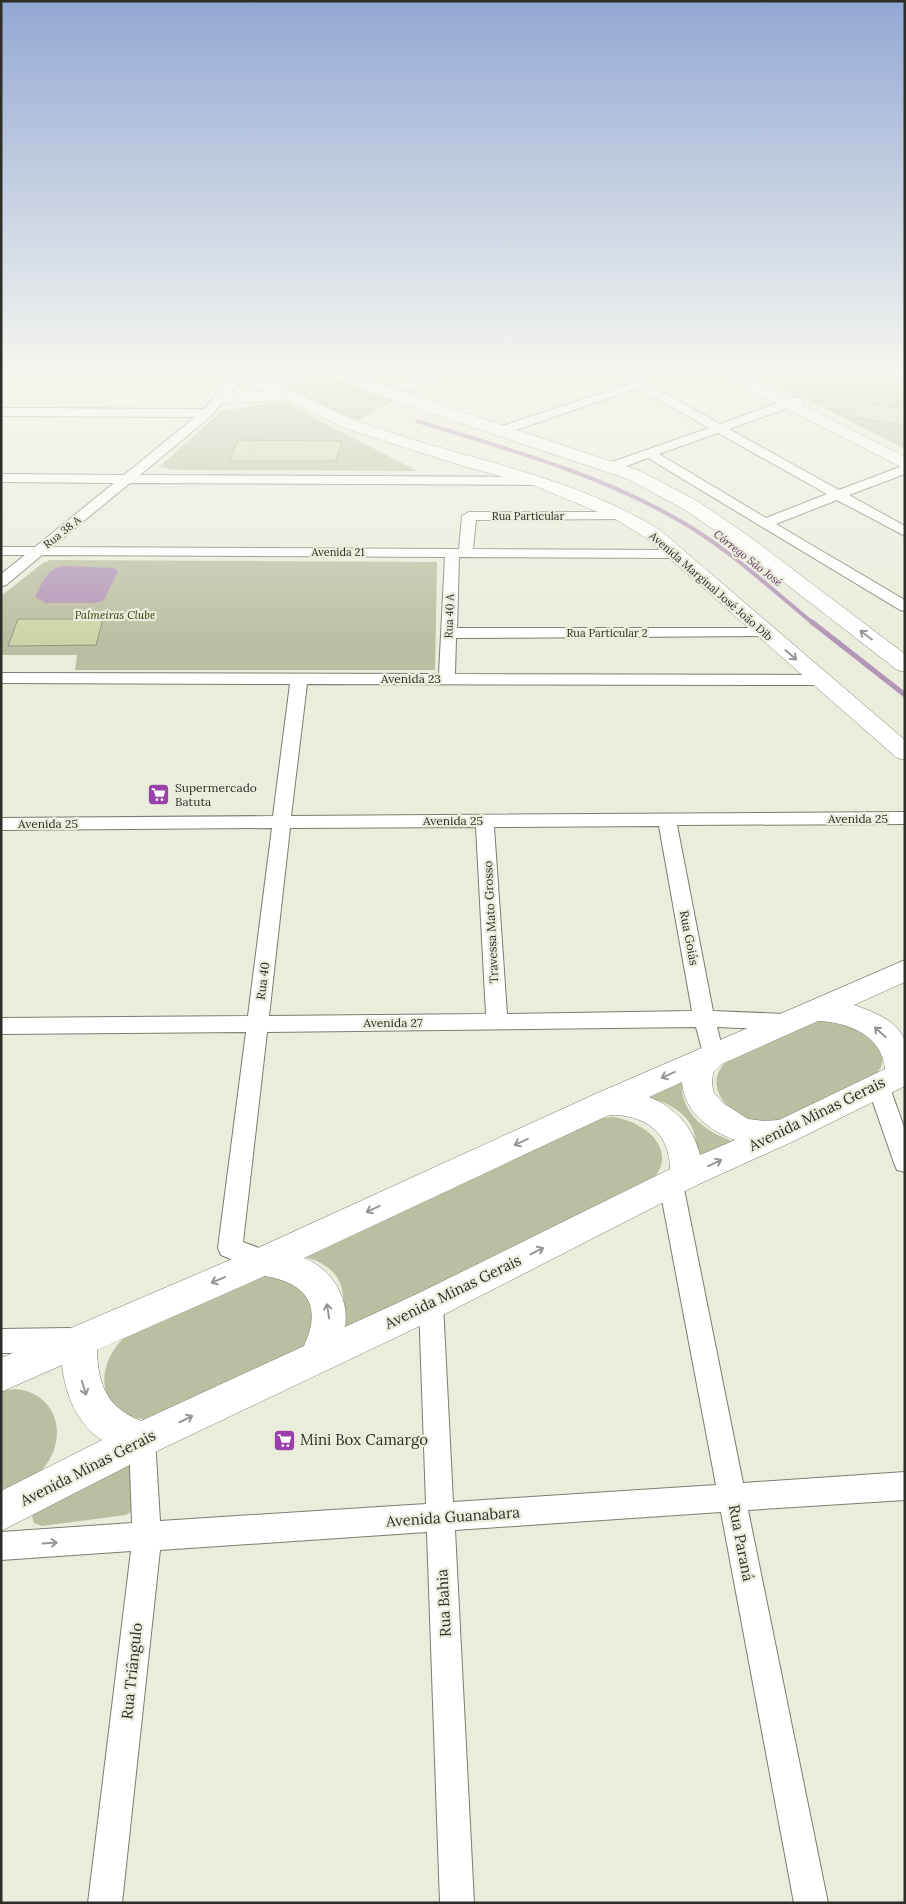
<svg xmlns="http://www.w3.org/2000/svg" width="906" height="1904" viewBox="0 0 906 1904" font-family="Lora,serif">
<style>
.green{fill:#bbbfa1}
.water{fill:#b295b7}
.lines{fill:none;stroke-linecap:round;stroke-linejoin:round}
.stream-far1{stroke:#b295b7;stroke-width:4}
.stream{stroke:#b295b7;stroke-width:5}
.building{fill:#cfd4a7;stroke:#939586}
.street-casing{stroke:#7c7d6f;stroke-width:2}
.secondary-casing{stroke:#7c7d6f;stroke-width:1}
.street{fill:#fff;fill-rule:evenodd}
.secondary{fill:#fff;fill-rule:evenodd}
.oneway{stroke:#969694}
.labels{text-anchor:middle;stroke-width:4.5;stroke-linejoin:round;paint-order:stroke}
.far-street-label{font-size:11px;fill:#2d2e28;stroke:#eaecdc}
.far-water-label{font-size:11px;font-style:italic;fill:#5f3765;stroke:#eaecdc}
.far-park-label{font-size:11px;font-style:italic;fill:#363902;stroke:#eaecdc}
.street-label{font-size:12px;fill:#2d2e28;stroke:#eaecdc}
.poi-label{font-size:12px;fill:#2d2e28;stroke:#eaecdc;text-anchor:start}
.near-street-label{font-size:15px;fill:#2d2e28;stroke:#eaecdc}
.near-poi-label{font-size:15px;fill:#2d2e28;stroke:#eaecdc;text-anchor:start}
</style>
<rect width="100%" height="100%" fill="#eaecdc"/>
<!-- green -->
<g class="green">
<path d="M317,375h15l63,25 -40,22 -78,-34 23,-4z"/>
<path d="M758,375h147v74z"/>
<path d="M284,402l133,69 -243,-1 -15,-3 64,-57z"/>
<path d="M50,560l387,2 -2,108h-360l2,-15h-76v-59l42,-33z"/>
<path d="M820,1018l50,14 13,26 -2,9 -5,8 -94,45c-12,2 -27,3 -38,-3 -22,-10 -39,-35 -18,-55z"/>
<path d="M682,1081c-3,32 25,52 53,61l-42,19c12,-36 -15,-58 -49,-64z"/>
<path d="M612,1117c29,3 67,30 42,61l-315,156c9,-39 8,-68 -39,-78l300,-138z"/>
<path d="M259,1274l33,3 25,34 -13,37 -153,72c-54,-2 -60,-54 -24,-85z"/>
<path d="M15,1389c46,4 55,56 23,85 -10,9 -25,15 -37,22v-105z"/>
<path d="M123,1466h7l2,45 -6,4 -84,11 -8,-3 -2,-6 4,-8z"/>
</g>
<!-- water -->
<path class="water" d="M64,566l50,2 4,3 -14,29 -8,3h-50l-11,-6c7,-14 13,-30 29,-31z"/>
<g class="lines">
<!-- stream-far1 -->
<path class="stream-far1" d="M417,421c90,28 183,53 265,101 48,28 89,67 132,102"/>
<!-- stream -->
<path class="stream" d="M812,622l93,73"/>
</g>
<!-- building -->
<g class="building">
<path d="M858,402l47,7v16l-53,-8z"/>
<path d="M238,440l104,1 -6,20h-107z"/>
<path d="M18,619h85l-7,26 -88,1z"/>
</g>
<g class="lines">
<defs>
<g id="street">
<path d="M229,375h12l-1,7 -29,34 -71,59 399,2 7,4 -7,4 -409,-2 -78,64 407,2 3,-33 7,-4h155l7,4 -2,3 -153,1 -3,29 202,1 5,1 2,3 -2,3 -5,1 -216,-1 -2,71h308l5,2 3,3 -3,3 -314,2 -1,36 365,1 6,2 2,3 -2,3 -6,2 -513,-1 -16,132 614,-4v12l-228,1 36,186 72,3 7,2 3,6 -3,6 -7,2 -68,-3 7,28 -3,6 -8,2 -8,-2 -9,-34 -429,5 -24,210 29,11 3,8 -3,8 -9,3 -42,-17 -3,-7 28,-216 -245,2v-16l247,-2 24,-188 -271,2v-12l272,-2 17,-132 -289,-1v-10l438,1 6,-117 -403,-2 -36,30 -5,1v-12l24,-19h-24v-8h34l79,-64 -113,-1v-8l123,1 71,-58 -194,-1v-8l203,1 24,-28zM659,826l33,185 -185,3 -13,-187zM476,827l10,187 -217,2 21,-188z"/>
<path d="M432,375h19l-2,3 -64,18 -6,-4 2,-3z"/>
<path d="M617,375h15l88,49 74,-27h8l2,3 -2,3 -73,26 110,61 66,-25v9l-56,21 56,31v10l-68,-36 -61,24 129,76v11l-5,-1 -252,-152 -32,12h-10l-2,-3 2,-3 103,-36 -71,-40 -134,46h-8l-2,-3 2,-3 134,-44zM718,433l109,61 -61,24 -107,-64z"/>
<path d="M878,1076l8,3 3,6 16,45v42l-8,-2 -3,-7 -27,-78 3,-6z"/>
<path d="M671,1174l8,3 4,7 60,299 162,-11v28l-157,10 80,393h-34l-73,-391 -266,18 19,373h-34l-13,-371 -267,18 -38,353h-34l43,-352 -130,9v-28l131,-9 -3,-84 3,-9 10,-4 10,4 3,9 5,82 266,-17 -7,-200 3,-8 9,-3 9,3 3,8 10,198 263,-17 -57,-301 4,-7z"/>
<path d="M69,1328l9,4 4,8 -4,8 -9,4 -68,1v-24z"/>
</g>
<g id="secondary">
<path d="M227,375h23l11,4 29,-4h22l-2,3 -27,9c26,11 51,25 77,35 100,37 208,51 300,108l245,210v20l-8,-2 -251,-220 -29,-18 -84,-35 -73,-20 -113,-36 -66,-31 -7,3 -49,2 -6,-1 -2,-4 2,-4 6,-1 39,-2 -35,-13z"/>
<path d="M335,375h23l33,13 249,83 59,31 51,35 155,117v18l-8,-2 -161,-125 -51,-35 -57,-31 -249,-83 -42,-18z"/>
<path d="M724,375h21l160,82v12l-179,-91z"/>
<path d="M905,960v22l-51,23c17,6 43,15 50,34 2,9 1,35 1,47l-111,55 -97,44 -254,130 -288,137 -154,79v-40l101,-51c-25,-15 -37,-47 -40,-75l-61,27v-34l250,-107 342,-156zM818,1021c30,1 64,14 67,48l-106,51 -15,1 -16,-2 -25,-16 -9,-10 -2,-9 1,-11 9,-9zM682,1082c2,29 27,49 53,58l-35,15c-7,-28 -24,-47 -51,-58zM609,1115c35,-1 61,17 61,54l-251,124 -74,34c5,-29 -14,-59 -41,-69zM265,1276c41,7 58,29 39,70l-163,75c-34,-14 -43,-35 -44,-71z"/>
</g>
</defs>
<!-- street casing -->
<use href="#street" class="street-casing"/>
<!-- secondary casing -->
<use href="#secondary" class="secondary-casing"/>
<!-- street -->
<use href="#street" class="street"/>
<!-- secondary -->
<use href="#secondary" class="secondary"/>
</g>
<!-- one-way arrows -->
<defs><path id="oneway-shaft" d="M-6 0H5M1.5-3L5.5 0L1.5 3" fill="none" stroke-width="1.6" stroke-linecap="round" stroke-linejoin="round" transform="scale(1.25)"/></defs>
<g class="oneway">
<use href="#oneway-shaft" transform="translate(866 635) rotate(-143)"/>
<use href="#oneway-shaft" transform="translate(791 655) rotate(41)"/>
<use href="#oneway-shaft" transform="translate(880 1032) rotate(-138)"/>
<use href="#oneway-shaft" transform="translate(668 1075) rotate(156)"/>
<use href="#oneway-shaft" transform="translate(521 1142) rotate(155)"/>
<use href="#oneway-shaft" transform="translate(715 1163) rotate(-25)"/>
<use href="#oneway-shaft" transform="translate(373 1209) rotate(155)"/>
<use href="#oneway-shaft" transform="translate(537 1251) rotate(-27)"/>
<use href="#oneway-shaft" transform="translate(218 1280) rotate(157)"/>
<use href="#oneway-shaft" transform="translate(328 1311) rotate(-99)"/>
<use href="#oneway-shaft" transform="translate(84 1388) rotate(73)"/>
<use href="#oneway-shaft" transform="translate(186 1419) rotate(-26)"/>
<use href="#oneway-shaft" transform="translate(50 1543) rotate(-4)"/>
</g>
<!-- sky -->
<linearGradient id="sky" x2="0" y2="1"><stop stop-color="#92a8d4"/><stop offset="0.58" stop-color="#f6f6ef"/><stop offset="1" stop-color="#f6f6ef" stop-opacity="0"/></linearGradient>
<rect width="906" height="642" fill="url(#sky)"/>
<!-- icons -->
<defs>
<symbol id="supermarket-square" viewBox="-11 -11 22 22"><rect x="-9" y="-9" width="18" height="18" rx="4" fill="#9a40aa" stroke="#eaecdc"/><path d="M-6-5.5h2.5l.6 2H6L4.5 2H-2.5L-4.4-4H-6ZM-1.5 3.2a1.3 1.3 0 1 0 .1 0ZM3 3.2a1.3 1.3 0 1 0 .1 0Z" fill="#fff"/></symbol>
</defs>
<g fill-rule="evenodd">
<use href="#supermarket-square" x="146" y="782" width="25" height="25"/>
<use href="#supermarket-square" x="272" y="1428" width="25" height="25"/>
</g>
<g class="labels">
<!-- far-street labels -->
<g class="far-street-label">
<text x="528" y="520">Rua Particular</text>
<text transform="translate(62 532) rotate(-39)" y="4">Rua 38 A</text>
<text x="338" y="556">Avenida 21</text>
<text transform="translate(711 586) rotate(41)" y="4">Avenida Marginal José João Dib</text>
<text transform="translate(449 616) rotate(-88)" y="4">Rua 40 A</text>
<text x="607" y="637">Rua Particular 2</text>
</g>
<!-- far-water labels -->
<g class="far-water-label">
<text transform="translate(748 558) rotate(38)" y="4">Córrego São José</text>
</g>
<!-- far-park labels -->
<g class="far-park-label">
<text x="115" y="619">Palmeiras Clube</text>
</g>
<!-- street labels -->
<g class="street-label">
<text x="411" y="683">Avenida 23</text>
<text x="858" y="823">Avenida 25</text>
<text x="453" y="825">Avenida 25</text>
<text x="48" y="828">Avenida 25</text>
<text transform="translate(491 922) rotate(-93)" y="4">Travessa Mato Grosso</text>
<text transform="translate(689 938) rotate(79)" y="4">Rua Goiás</text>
<text transform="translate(263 981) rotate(-83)" y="4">Rua 40</text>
<text x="393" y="1027">Avenida 27</text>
</g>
<!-- poi labels -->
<g class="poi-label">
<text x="175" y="792">Supermercado<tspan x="175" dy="14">Batuta</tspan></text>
</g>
<!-- near-street labels -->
<g class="near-street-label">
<text transform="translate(817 1114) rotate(-26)" y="5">Avenida Minas Gerais</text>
<text transform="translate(453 1292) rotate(-26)" y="5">Avenida Minas Gerais</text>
<text transform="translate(88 1468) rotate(-27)" y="5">Avenida Minas Gerais</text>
<text transform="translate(453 1517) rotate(-4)" y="5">Avenida Guanabara</text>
<text transform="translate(741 1543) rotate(79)" y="5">Rua Paraná</text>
<text transform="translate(444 1603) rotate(-93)" y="5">Rua Bahia</text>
<text transform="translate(132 1671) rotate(-84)" y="5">Rua Triângulo</text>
</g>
<!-- near-poi labels -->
<g class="near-poi-label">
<text x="300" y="1445">Mini Box Camargo</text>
</g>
</g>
<!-- border -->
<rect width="906" height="1904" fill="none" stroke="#2d2e28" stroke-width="5"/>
</svg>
